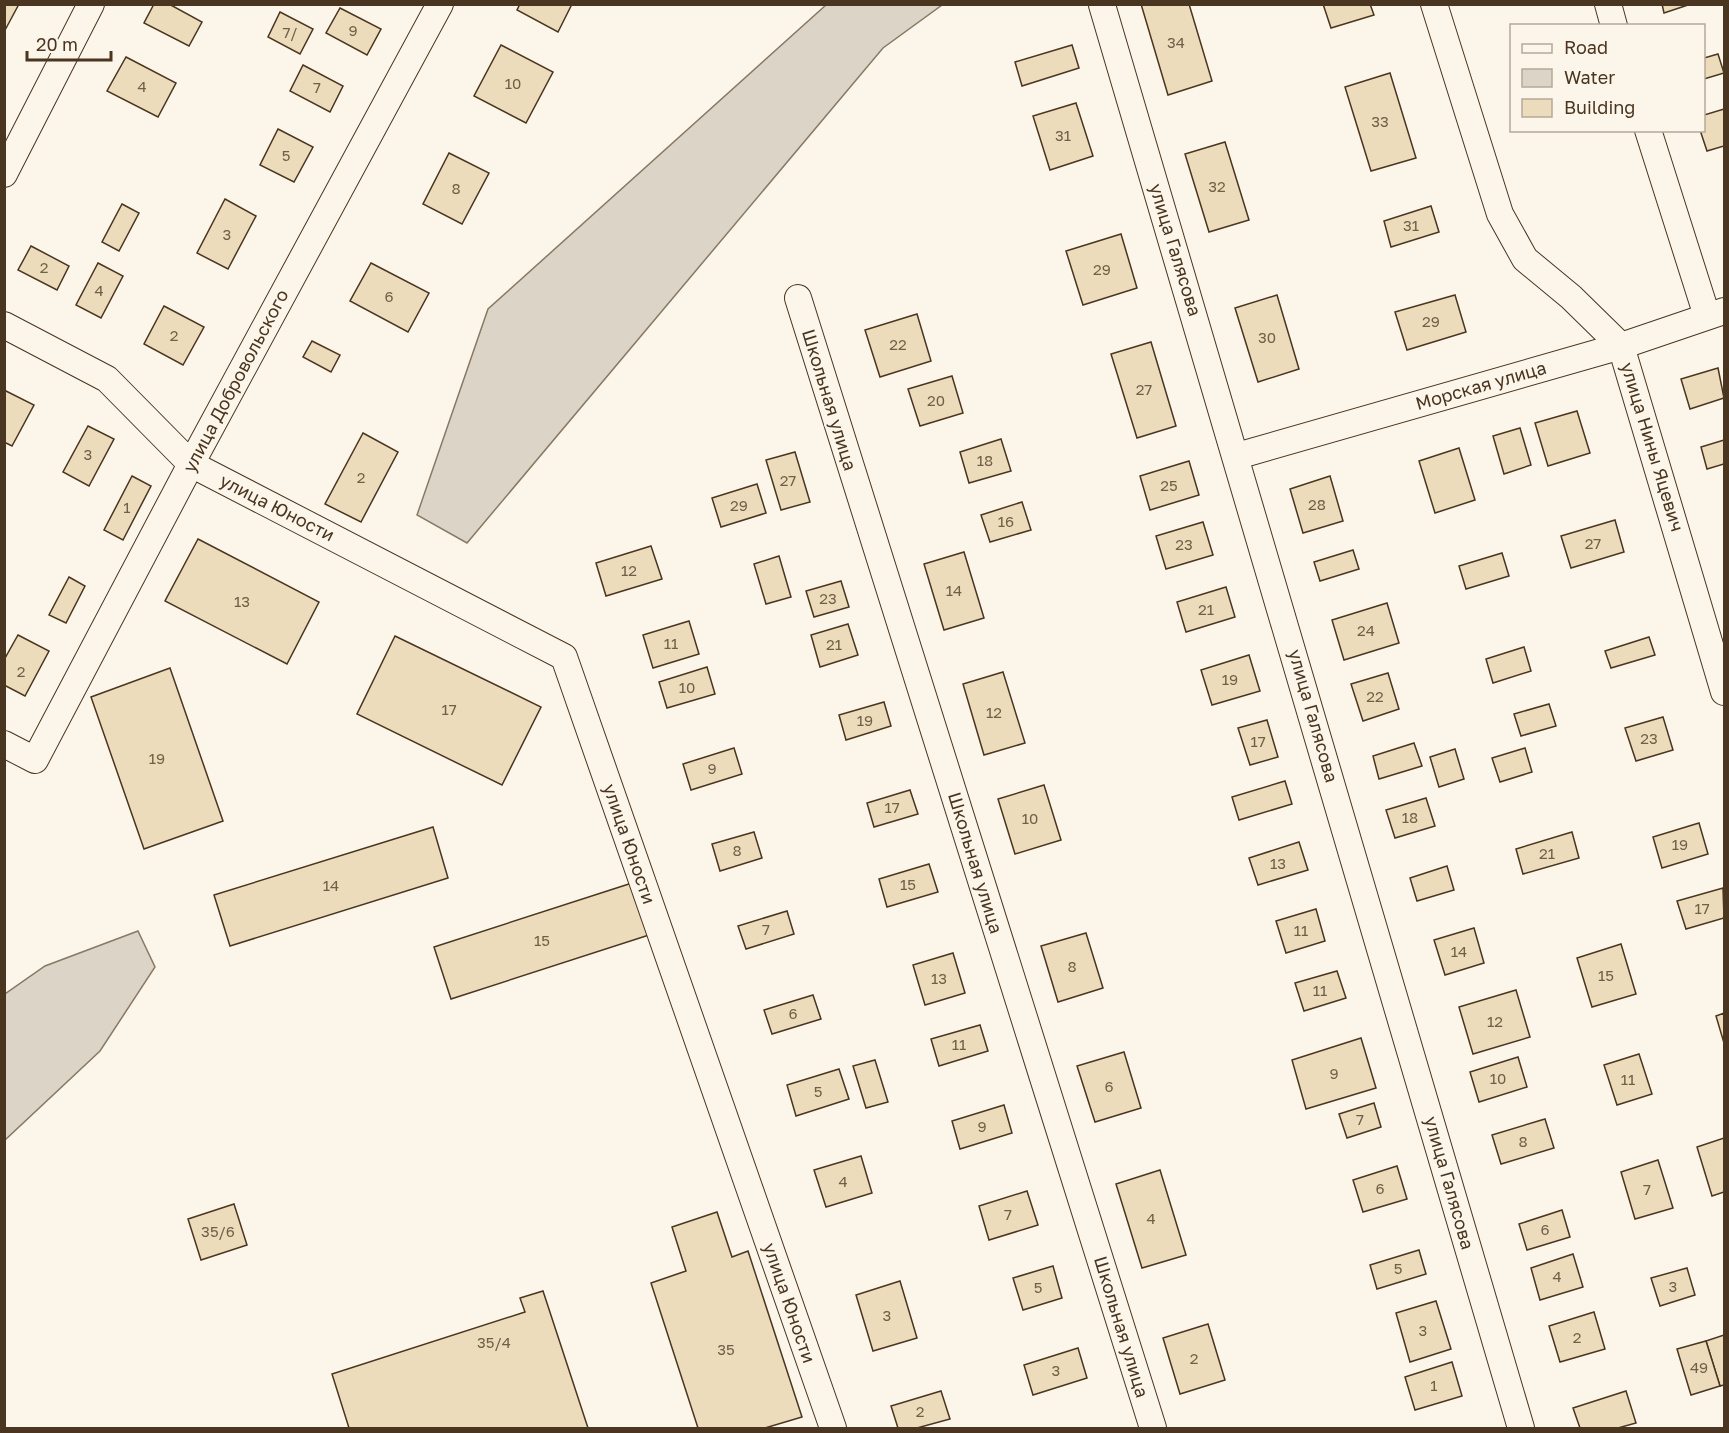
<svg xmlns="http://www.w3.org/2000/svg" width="1729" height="1433" viewBox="0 0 1729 1433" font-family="'Golos Text',sans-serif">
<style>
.water{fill:#dcd4c6;stroke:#887966;stroke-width:1.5}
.building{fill:#ecdcbc;stroke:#4a3520;stroke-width:1.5}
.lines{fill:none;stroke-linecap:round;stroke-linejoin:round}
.minor-casing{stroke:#4a3520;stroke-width:28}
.minor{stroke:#fbf6e9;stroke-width:26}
.labels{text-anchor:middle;stroke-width:4.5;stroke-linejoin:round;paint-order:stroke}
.number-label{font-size:15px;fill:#725f47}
.street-label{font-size:18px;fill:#4a3520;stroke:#fbf6e9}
</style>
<rect width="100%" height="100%" fill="#fbf6e9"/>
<!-- water -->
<g class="water">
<path d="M826,5h116l-59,43 -416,495 -50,-28 71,-206z"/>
<path d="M138,931l17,36 -55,84 -95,89v-146l40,-28z"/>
</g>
<!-- building -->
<g class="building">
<path d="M4,4h15l-15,28z"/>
<path d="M154,4h15l33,18 -13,24 -45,-23z"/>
<path d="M520,4h52l-14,28 -41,-22z"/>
<path d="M1141,4h48l23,77 -44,14z"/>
<path d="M1323,4h47l4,11 -43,13z"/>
<path d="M1662,4h29l-27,9z"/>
<path d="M340,8l41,21 -14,26 -41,-22z"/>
<path d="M280,12l33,17 -13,25 -32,-17z"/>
<path d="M501,45l52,27 -27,51 -52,-27z"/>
<path d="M1072,45l7,23 -57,18 -7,-24z"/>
<path d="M1718,54l6,19 -20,6v-21z"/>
<path d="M126,57l50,26 -18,34 -51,-26z"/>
<path d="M303,65l40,21 -13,26 -40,-21z"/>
<path d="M1390,73l26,85 -45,13 -26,-84z"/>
<path d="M1076,103l17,53 -43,14 -17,-54z"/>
<path d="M1724,109v37l-17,5 -7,-21h4v-15z"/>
<path d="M278,129l35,18 -19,35 -34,-17z"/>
<path d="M1225,142l24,78 -40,12 -24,-78z"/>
<path d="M449,153l40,20 -27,51 -39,-20z"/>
<path d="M225,199l31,17 -28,53 -31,-16z"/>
<path d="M122,204l17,9 -20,38 -17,-9z"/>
<path d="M1431,206l8,26 -48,15 -7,-26z"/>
<path d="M1121,234l16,54 -54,17 -17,-54z"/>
<path d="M31,246l38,20 -12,24 -39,-20z"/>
<path d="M98,263l25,13 -22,42 -25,-13z"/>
<path d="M371,263l58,30 -21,39 -58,-31z"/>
<path d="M1277,295l22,74 -41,13 -23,-74z"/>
<path d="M1455,295l11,37 -59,18 -12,-38z"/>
<path d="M164,306l40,21 -21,38 -39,-21z"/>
<path d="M917,314l14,47 -51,16 -15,-47z"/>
<path d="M312,341l28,14 -9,17 -28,-15z"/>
<path d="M1151,342l25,84 -39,12 -26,-84z"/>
<path d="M1718,368l6,30 -34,11 -9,-30z"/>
<path d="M952,376l11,37 -43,13 -12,-37z"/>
<path d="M4,390l30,15 -22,41 -8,-4z"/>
<path d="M1577,411l13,42 -42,13 -13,-43z"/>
<path d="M88,426l26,13 -25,47 -26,-14z"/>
<path d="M1520,428l11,37 -27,9 -11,-38z"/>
<path d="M363,433l35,19 -37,70 -36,-18z"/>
<path d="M1001,439l10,32 -42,12 -9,-31z"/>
<path d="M1724,440v24l-17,5 -6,-22z"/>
<path d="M1459,448l16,52 -40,13 -16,-52z"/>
<path d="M795,452l15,50 -29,8 -15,-50z"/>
<path d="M1189,461l10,34 -49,15 -10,-34z"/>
<path d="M132,476l19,10 -28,54 -19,-10z"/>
<path d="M1330,476l13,45 -40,12 -13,-44z"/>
<path d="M757,484l9,29 -45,14 -9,-29z"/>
<path d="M1022,502l9,28 -41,12 -9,-27z"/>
<path d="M1615,520l9,32 -53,16 -10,-32z"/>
<path d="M1203,522l10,33 -47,14 -10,-33z"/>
<path d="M198,539l121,63 -32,62 -122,-63z"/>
<path d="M651,546l11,33 -56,17 -10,-33z"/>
<path d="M1353,550l6,19 -39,12 -6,-19z"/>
<path d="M964,552l20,66 -40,12 -20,-66z"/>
<path d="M1502,553l7,23 -43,13 -7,-23z"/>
<path d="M779,556l12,41 -25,7 -12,-40z"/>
<path d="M69,577l16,9 -19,37 -17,-8z"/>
<path d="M841,581l8,26 -35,10 -8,-26z"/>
<path d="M1226,587l9,30 -49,15 -9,-30z"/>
<path d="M1387,603l12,40 -55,17 -12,-40z"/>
<path d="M689,621l10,33 -46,14 -10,-33z"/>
<path d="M848,624l10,31 -38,12 -9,-32z"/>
<path d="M18,635l31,16 -24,45 -21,-11v-25z"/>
<path d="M395,636l146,71 -39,78 -145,-71z"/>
<path d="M1649,637l6,18 -44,13 -6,-17z"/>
<path d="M1524,647l7,24 -38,12 -7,-24z"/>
<path d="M1249,655l11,36 -48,14 -11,-35z"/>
<path d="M707,667l8,27 -48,14 -8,-26z"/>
<path d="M170,668l53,153 -79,28 -53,-152z"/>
<path d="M1003,672l22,71 -41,12 -21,-71z"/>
<path d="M1388,673l11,36 -36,12 -12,-37z"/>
<path d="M884,702l7,24 -45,14 -7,-25z"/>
<path d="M1549,704l7,22 -35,10 -7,-22z"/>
<path d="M1663,717l10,33 -37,11 -11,-33z"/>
<path d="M1267,720l11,37 -28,8 -12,-37z"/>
<path d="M1414,743l8,23 -43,13 -6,-23z"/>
<path d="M734,748l8,26 -51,16 -8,-26z"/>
<path d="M1525,748l7,24 -32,10 -8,-24z"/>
<path d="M1455,749l9,30 -25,8 -9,-30z"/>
<path d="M1285,781l7,23 -53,16 -7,-23z"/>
<path d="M1044,785l17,55 -46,14 -17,-55z"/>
<path d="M910,790l8,24 -44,13 -7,-24z"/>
<path d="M1426,798l9,28 -40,12 -9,-28z"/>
<path d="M1699,823l9,31 -46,14 -9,-31z"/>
<path d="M433,827l15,51 -218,68 -16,-51z"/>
<path d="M754,832l8,26 -42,13 -8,-27z"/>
<path d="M1572,832l7,26 -56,16 -7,-25z"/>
<path d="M1299,842l9,28 -50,15 -9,-27z"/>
<path d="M929,864l9,28 -51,15 -8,-28z"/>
<path d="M1447,866l7,24 -37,11 -7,-23z"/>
<path d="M632,883l17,52 -198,64 -17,-52z"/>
<path d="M1723,888l1,30 -38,11 -9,-28z"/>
<path d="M1316,909l9,32 -39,12 -10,-32z"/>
<path d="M787,911l7,23 -48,15 -8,-23z"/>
<path d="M1474,928l10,35 -39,12 -11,-35z"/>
<path d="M1086,933l17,55 -45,14 -17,-56z"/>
<path d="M1621,944l15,50 -44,13 -15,-49z"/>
<path d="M953,953l12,40 -40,12 -12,-40z"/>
<path d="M1337,971l9,27 -42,13 -9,-28z"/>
<path d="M1516,990l14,47 -57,17 -14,-47z"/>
<path d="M813,995l8,24 -49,15 -8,-24z"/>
<path d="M1724,1013v30l-8,-27z"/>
<path d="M980,1025l8,26 -49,15 -8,-27z"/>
<path d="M1361,1038l15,50 -70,21 -14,-49z"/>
<path d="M1124,1052l17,56 -46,14 -18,-56z"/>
<path d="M1639,1054l13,40 -35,11 -13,-40z"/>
<path d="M1518,1057l9,30 -48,15 -9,-30z"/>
<path d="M875,1060l13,42 -22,6 -13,-42z"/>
<path d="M839,1069l10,30 -53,17 -9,-31z"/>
<path d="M1374,1103l7,24 -34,11 -8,-24z"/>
<path d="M1004,1105l8,28 -52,16 -8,-28z"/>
<path d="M1545,1119l9,29 -53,16 -9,-29z"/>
<path d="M1724,1138v54l-12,4 -15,-49z"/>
<path d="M861,1156l11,37 -46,14 -12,-37z"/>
<path d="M1658,1160l15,48 -38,11 -14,-47z"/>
<path d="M1397,1166l10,33 -44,13 -10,-32z"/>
<path d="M1160,1170l26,85 -44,13 -26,-84z"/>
<path d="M1027,1191l11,34 -49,15 -10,-34z"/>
<path d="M234,1204l13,41 -46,15 -13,-41z"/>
<path d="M1562,1210l8,27 -43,13 -8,-26z"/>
<path d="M717,1212l15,45 16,-6 54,166 -37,11h-67l-47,-145 35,-12 -14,-44z"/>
<path d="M1419,1250l7,24 -49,15 -7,-24z"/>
<path d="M1573,1254l10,33 -43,13 -9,-32z"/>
<path d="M1053,1266l9,32 -39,12 -10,-32z"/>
<path d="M1687,1268l8,27 -35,11 -9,-28z"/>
<path d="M900,1281l17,57 -44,13 -17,-56z"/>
<path d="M543,1291l45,137h-239l-17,-54 193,-62 -5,-14z"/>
<path d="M1436,1301l15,48 -41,13 -14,-49z"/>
<path d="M1594,1312l11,37 -45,13 -11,-36z"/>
<path d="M1208,1324l17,56 -45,14 -17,-56z"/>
<path d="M1724,1335v50l-4,1 -14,-45z"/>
<path d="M1706,1341l14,45 -29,9 -14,-46z"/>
<path d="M1078,1348l9,30 -54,17 -9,-30z"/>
<path d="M1452,1362l10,34 -47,14 -10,-33z"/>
<path d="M941,1391l9,28 -33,9h-19l-7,-22z"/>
<path d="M1626,1391l10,32 -18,5h-38l-7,-20z"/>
</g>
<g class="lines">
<defs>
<g id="minor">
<path d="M1434,4l66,210 25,45 46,38 50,49 103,346"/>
<path d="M1608,4l6,22"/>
<path d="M1102,5l419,1423"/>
<path d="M1648,130l59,186"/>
<path d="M4,174l87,-170"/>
<path d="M798,298l355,1130"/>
<path d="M4,325l103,54 84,85 373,193 269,771"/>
<path d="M1237,456l384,-110 103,-35"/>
<path d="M4,744l31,16 156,-296 249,-460"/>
</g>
</defs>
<!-- minor casing -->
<use href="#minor" class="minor-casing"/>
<!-- minor -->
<use href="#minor" class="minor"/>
</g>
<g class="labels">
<!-- number labels -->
<g class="number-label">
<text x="353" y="36">9</text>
<text x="290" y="38">7/</text>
<text x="1176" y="48">34</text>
<text x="513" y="89">10</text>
<text x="142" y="92">4</text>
<text x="317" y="93">7</text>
<text x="1380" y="127">33</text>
<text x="1063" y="141">31</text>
<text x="286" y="161">5</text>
<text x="1217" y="192">32</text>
<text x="456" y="194">8</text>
<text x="1411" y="231">31</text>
<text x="227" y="240">3</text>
<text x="44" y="273">2</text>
<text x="1102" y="275">29</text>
<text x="99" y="296">4</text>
<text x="389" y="302">6</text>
<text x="1431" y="327">29</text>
<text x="174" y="341">2</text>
<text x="1267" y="343">30</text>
<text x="898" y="350">22</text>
<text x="1144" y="395">27</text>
<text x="936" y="406">20</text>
<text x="88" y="460">3</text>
<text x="985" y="466">18</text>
<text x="361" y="483">2</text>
<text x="788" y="486">27</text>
<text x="1169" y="491">25</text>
<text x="1317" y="510">28</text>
<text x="739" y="511">29</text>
<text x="127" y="513">1</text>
<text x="1006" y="527">16</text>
<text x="1593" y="549">27</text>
<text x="1184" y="550">23</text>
<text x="629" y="576">12</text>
<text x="954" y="596">14</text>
<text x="828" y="604">23</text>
<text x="242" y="607">13</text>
<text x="1206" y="615">21</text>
<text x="1366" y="636">24</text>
<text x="671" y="649">11</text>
<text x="834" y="650">21</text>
<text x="21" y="677">2</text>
<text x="1230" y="685">19</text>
<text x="687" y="693">10</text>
<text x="1375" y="702">22</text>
<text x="449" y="715">17</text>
<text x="994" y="718">12</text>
<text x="865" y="726">19</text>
<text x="1649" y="744">23</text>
<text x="1258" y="747">17</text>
<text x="157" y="764">19</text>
<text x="712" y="774">9</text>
<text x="892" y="813">17</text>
<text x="1410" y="823">18</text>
<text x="1030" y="824">10</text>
<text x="1680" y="850">19</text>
<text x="737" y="856">8</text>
<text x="1547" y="859">21</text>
<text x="1278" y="869">13</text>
<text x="908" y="890">15</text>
<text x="331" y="891">14</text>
<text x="1702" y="914">17</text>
<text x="766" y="935">7</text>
<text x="1301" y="936">11</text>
<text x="542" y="946">15</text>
<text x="1459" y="957">14</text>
<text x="1072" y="972">8</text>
<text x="1606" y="981">15</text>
<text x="939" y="984">13</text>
<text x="1320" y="996">11</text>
<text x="793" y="1019">6</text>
<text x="1495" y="1027">12</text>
<text x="959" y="1050">11</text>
<text x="1334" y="1079">9</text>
<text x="1498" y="1084">10</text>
<text x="1628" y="1085">11</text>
<text x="1109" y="1092">6</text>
<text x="818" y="1097">5</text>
<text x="1360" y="1125">7</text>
<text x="982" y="1132">9</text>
<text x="1523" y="1147">8</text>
<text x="843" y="1187">4</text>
<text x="1380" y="1194">6</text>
<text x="1647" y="1195">7</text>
<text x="1008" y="1220">7</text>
<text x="1151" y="1224">4</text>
<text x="1545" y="1235">6</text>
<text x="218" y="1237">35/6</text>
<text x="1398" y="1274">5</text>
<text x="1557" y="1282">4</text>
<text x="1673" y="1292">3</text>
<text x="1038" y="1293">5</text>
<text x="887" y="1321">3</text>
<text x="1423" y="1336">3</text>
<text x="1577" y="1343">2</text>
<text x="494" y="1348">35/4</text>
<text x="726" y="1355">35</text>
<text x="1194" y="1364">2</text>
<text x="1699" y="1373">49</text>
<text x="1056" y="1376">3</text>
<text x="1434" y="1391">1</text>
<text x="920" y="1417">2</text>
</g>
<!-- street labels -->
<g class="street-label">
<text transform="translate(1175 250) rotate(73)" y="6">улица Галясова</text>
<text transform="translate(236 381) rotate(-62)" y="6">улица Добровольского</text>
<text transform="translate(1481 386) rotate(-16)" y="6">Морская улица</text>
<text transform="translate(829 400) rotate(73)" y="6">Школьная улица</text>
<text transform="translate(1652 447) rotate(73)" y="6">улица Нины Яцевич</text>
<text transform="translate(277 508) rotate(27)" y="6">улица Юности</text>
<text transform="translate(1313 716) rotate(74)" y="6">улица Галясова</text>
<text transform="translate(629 844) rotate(71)" y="6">улица Юности</text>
<text transform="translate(975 863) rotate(73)" y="6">Школьная улица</text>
<text transform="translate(1449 1183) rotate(74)" y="6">улица Галясова</text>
<text transform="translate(789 1303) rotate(71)" y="6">улица Юности</text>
<text transform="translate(1121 1327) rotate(73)" y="6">Школьная улица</text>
</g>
</g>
<!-- border -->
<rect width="1729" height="1433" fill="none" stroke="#4a3520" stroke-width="12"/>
<!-- legend -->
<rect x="1510" y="24" width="195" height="108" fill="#fbf6e9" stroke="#b4a999" stroke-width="1.5"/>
<rect x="1522" y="44" width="30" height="9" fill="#fbf6e9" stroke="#b4a999" stroke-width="1.5"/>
<text x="1564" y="54" font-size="18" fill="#4a3520">Road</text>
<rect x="1522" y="69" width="30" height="18" fill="#dcd4c6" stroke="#b4a999" stroke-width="1.5"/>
<text x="1564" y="84" font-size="18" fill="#4a3520">Water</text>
<rect x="1522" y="99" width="30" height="18" fill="#ecdcbc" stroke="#b4a999" stroke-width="1.5"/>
<text x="1564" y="114" font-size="18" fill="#4a3520">Building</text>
<!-- scale -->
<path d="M27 51v9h84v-9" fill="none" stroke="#4a3520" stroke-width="3"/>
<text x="36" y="51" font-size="18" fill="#4a3520" stroke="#fbf6e9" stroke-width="4.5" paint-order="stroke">20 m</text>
</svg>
